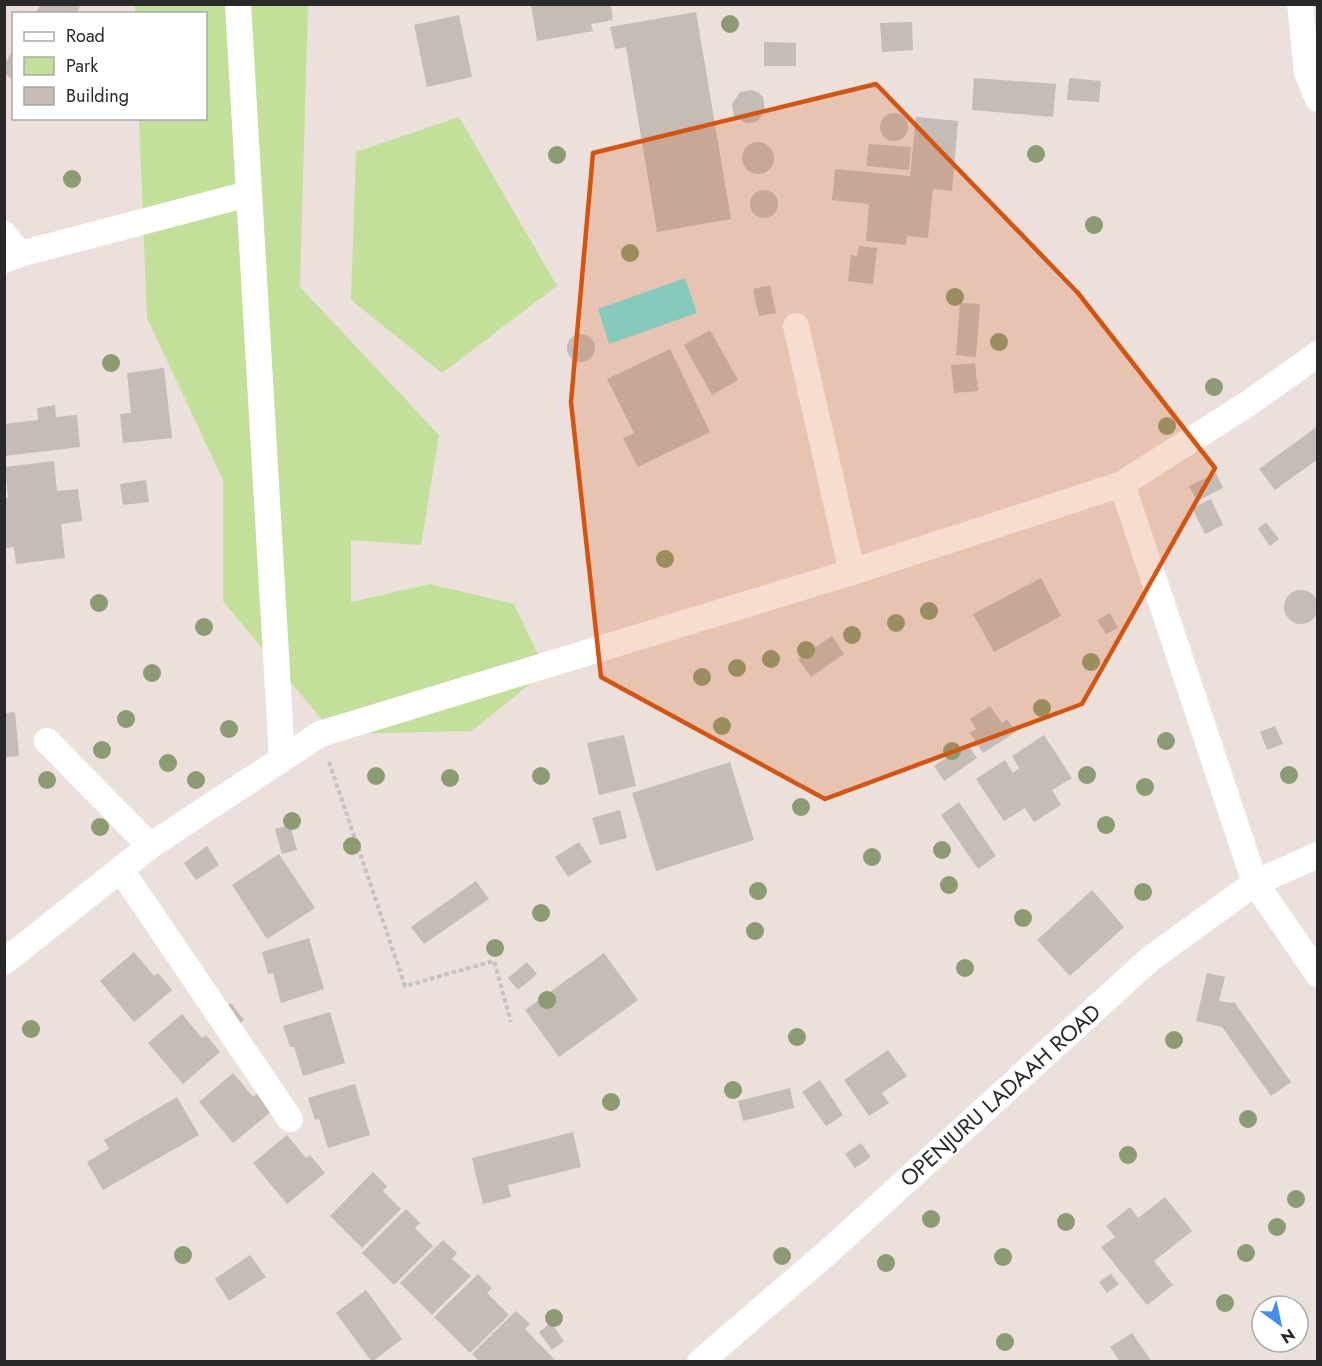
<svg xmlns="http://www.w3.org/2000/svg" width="1322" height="1366" viewBox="0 0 1322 1366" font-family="Jost,sans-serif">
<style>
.green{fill:#c3e09a}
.water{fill:#72e7e9}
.building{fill:#c3bcb7}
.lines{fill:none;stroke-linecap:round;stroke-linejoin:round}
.path{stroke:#c3c3c3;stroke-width:4;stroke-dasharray:4.5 3;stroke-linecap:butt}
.minor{stroke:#fff;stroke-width:26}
.tree{fill:#8b9b72}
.marked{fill:#d5540f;fill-opacity:0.2;stroke:#d5540f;stroke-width:4.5;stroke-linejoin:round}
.labels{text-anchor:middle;stroke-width:5;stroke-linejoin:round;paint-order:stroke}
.street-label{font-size:22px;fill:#292929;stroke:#fff}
</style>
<rect width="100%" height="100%" fill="#ebe0db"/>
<!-- green -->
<g class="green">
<path d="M135,5h173l-8,282 139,148 -18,110 -70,-5v62l79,-18 84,20 32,67 -74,60 -138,3 -111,-133v-121l-76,-162 -8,-199 67,-1v-104l-71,-1z"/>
<path d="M459,117l98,169 -115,87 -91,-73 5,-148z"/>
</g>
<!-- water -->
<path class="water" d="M685,278l12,35 -88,31 -11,-35z"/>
<!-- building -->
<g class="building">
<path d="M41,4h40l-5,10h-41z"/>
<path d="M531,4h80l2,16 -22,4 2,7 -56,10z"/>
<path d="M696,12l35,207 -74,13 -31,-185 -11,2 -5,-22z"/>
<path d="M459,15l13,62 -45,10 -13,-62z"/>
<path d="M912,22l1,28 -31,2 -2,-29z"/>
<path d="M764,42l32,1v23h-32z"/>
<path d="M14,48v32l-9,-6v-11z"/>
<path d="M974,78l82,6 -3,33 -81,-7z"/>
<path d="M1069,78l32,3 -2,21 -32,-2z"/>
<path d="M752,90l7,3 4,4 2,13 -7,11 -8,2h-4l-12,-7 -2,-12 8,-12z"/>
<circle cx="894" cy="127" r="14"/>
<path d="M916,117l42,4 -6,70 -19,-2 -5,49 -21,-2 -1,9 -40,-4 3,-37 -37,-4 3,-31 75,7z"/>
<circle cx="758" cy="158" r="16"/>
<path d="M869,144l42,3 -2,23 -43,-4z"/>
<circle cx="764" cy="204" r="14"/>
<path d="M859,246l18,2 -4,36 -25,-3 3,-26 6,1z"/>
<path d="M770,285l6,28 -17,3 -6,-27z"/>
<path d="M960,303l20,1 -4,53 -20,-2z"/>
<path d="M710,330l28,50 -26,15 -28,-50z"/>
<circle cx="581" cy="348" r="14"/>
<path d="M670,349l40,83 -72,35 -15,-29 11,-5 -27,-54z"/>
<path d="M975,363l3,28 -24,2 -3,-28z"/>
<path d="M164,368l8,70 -49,5 -3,-29 11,-1 -4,-40z"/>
<path d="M55,405l1,12 21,-2 3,32 -76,9v-32l34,-4 -1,-12z"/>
<path d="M1318,426v33l-43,31 -16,-21z"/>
<path d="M54,461l3,30 21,-2 4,32 -21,3 4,34 -49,6 -2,-17 -9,1 -1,-3v-47h4l-3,-31z"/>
<path d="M1216,473l7,15 -26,13 -8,-15z"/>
<path d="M146,480l3,22 -26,3 -3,-21z"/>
<path d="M1211,499l12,26 -18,9 -13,-26z"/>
<path d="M1266,522l13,17 -9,7 -12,-17z"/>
<path d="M1041,578l20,38 -67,36 -21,-38z"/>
<circle cx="1301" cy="607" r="17"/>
<path d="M1110,613l8,15 -12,6 -9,-14z"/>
<path d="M832,636l12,18 -33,23 -13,-18z"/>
<path d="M990,706l12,17 5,-4 9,13 -33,21 -13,-20 6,-4 -6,-10z"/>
<path d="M15,712l4,44 -14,1v-44z"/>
<path d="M1275,726l8,18 -16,6 -7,-18z"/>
<path d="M624,735l12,51 -37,9 -12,-52z"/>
<path d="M1044,735l28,43 -20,12 9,15 -27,17 -9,-14 -21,13 -28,-42 29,-19 8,13 6,-5 -7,-12z"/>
<path d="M967,744l10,14 -33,23 -10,-15z"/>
<path d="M730,762l24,78 -98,31 -24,-78z"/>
<path d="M959,802l37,54 -18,13 -37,-54z"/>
<path d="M620,810l7,28 -27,7 -8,-27z"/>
<path d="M290,825l7,25 -15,4 -7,-25z"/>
<path d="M579,842l13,20 -24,15 -13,-20z"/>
<path d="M207,846l12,19 -23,15 -12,-17z"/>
<path d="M279,854l36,54 -48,31 -35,-54z"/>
<path d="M476,881l13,18 -65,45 -13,-17z"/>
<path d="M1092,890l32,37 -54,49 -33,-36z"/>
<path d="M309,938l15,51 -43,14 -8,-30 -5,1 -6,-22z"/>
<path d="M134,952l20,24 4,-3 14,17 -38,32 -34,-41z"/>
<path d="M604,953l34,47 -79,57 -34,-47z"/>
<path d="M527,962l10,12 -19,16 -10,-12z"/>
<path d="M1207,973l18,4 -6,24 12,2 3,-1 57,80 -20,14 -49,-69 -26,-6z"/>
<path d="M231,1003l13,17 -7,6 -14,-18z"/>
<path d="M330,1012l15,51 -42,13 -9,-29h-4l-7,-21z"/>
<path d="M182,1014l20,24 4,-3 14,17 -37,32 -35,-41z"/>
<path d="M888,1050l19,26 -25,17 7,10 -20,13 -25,-36z"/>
<path d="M233,1073l20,24 4,-3 14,18 -38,31 -34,-41z"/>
<path d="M820,1080l23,35 -17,11 -24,-34z"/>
<path d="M355,1084l15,51 -42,13 -9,-29 -4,1 -7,-22z"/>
<path d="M790,1088l4,20 -51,13 -5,-20z"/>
<path d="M177,1097l22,38 -96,55 -16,-28 22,-13 -5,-9z"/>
<path d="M573,1132l8,35 -73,18 3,12 -28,7 -11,-46z"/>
<path d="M287,1135l19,23 4,-3 15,18 -38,31 -34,-41z"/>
<path d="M861,1143l10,14 -16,11 -10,-14z"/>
<path d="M373,1172l14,14 -4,5 18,18 -39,39 -32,-32z"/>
<path d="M1165,1197l27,34 -38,30 19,24 -26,20 -46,-58 14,-10 -9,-11 24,-19 8,11z"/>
<path d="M406,1209l14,14 -5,5 18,18 -39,39 -32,-32z"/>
<path d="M443,1240l14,13 -5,6 19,17 -39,39 -32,-32z"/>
<path d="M250,1255l16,22 -37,24 -14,-22z"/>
<path d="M478,1274l14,14 -5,5 22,22 -39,38 -36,-36z"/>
<path d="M1111,1274l8,10 -12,9 -8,-11z"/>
<path d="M366,1290l36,49 -30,23 -36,-49z"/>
<path d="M516,1311l14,13 -5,5 32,33h-77l-8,-8z"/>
<path d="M551,1323l13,18 -12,9 -13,-18z"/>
<path d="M1132,1333l20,29h-32l-10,-15z"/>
</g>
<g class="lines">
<!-- path -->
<path class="path" d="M329,762l76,224 89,-25 17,61"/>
<!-- minor -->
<g class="minor">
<path d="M238,4l44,754"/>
<path d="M1300,4l7,69 11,26"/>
<path d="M4,234l16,20"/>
<path d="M4,260l16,-6 228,-60"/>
<path d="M796,326l56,246"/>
<path d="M1318,354l-69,49 -127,81 133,399 63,91"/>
<path d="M47,741l103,105"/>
<path d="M121,870l169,249"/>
<path d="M4,962l146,-116 170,-112 532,-162 270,-88"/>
<path d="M700,1362l128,-110 322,-293 105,-76 63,-28"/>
</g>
</g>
<!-- trees -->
<g class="tree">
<circle cx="730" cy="24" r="9"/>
<circle cx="1036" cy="154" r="9"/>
<circle cx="557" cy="155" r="9"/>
<circle cx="72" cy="179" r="9"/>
<circle cx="1094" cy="225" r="9"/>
<circle cx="630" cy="253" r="9"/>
<circle cx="955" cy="297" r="9"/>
<circle cx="999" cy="342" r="9"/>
<circle cx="111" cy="363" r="9"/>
<circle cx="1214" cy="387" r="9"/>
<circle cx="1167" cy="426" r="9"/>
<circle cx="665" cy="559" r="9"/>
<circle cx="99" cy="603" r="9"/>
<circle cx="929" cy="611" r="9"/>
<circle cx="896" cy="623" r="9"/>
<circle cx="204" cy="627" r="9"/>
<circle cx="852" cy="635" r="9"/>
<circle cx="806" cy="650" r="9"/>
<circle cx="771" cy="659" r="9"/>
<circle cx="1091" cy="662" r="9"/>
<circle cx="737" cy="668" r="9"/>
<circle cx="152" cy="673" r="9"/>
<circle cx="702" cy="677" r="9"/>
<circle cx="1042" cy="708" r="9"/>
<circle cx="126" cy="719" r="9"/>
<circle cx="722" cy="726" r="9"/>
<circle cx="229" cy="729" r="9"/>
<circle cx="1166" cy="741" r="9"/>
<circle cx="102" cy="750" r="9"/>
<circle cx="952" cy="751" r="9"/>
<circle cx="168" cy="763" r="9"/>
<circle cx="1087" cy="775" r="9"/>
<circle cx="1289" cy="775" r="9"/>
<circle cx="376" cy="776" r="9"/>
<circle cx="541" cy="776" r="9"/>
<circle cx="450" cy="778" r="9"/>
<circle cx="47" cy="780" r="9"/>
<circle cx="196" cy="780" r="9"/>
<circle cx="1145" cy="787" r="9"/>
<circle cx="801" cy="807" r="9"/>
<circle cx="292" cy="821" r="9"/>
<circle cx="1106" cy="825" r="9"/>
<circle cx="100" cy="827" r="9"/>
<circle cx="352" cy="846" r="9"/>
<circle cx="942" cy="850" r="9"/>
<circle cx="872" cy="857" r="9"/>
<circle cx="949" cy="885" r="9"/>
<circle cx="758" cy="891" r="9"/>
<circle cx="1143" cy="892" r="9"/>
<circle cx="541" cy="913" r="9"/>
<circle cx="1023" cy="918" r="9"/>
<circle cx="755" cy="931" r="9"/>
<circle cx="495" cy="948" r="9"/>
<circle cx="965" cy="968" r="9"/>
<circle cx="547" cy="1000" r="9"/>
<circle cx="31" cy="1029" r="9"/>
<circle cx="797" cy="1037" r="9"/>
<circle cx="1174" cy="1040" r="9"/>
<circle cx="733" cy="1090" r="9"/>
<circle cx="611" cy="1102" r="9"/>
<circle cx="1248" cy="1119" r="9"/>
<circle cx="1128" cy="1155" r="9"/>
<circle cx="1296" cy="1199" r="9"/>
<circle cx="931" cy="1219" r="9"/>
<circle cx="1066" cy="1222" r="9"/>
<circle cx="1277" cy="1227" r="9"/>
<circle cx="1246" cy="1253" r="9"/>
<circle cx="183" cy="1255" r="9"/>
<circle cx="782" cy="1256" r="9"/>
<circle cx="1003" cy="1257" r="9"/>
<circle cx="886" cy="1263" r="9"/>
<circle cx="1225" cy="1303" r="9"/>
<circle cx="554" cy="1318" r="9"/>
<circle cx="1005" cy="1342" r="9"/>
</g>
<!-- marked area -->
<path class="marked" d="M876,84l202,209 137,175 -133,236 -257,95 -224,-122 -30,-275 22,-249z"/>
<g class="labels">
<!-- street labels -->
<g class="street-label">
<text transform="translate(1000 1095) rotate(-42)" y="8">OPENJURU LADAAH ROAD</text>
</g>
</g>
<!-- border -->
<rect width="1322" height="1366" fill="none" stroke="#292929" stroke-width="12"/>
<!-- legend -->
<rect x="12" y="12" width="195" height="108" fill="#ffffff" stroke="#a9a9a9" stroke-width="1.5"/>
<rect x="24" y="32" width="30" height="9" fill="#ffffff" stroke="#a9a9a9" stroke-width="1.5"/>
<text x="66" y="42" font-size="18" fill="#292929">Road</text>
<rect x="24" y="57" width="30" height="18" fill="#c3e09a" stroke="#a9a9a9" stroke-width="1.5"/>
<text x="66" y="72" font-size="18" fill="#292929">Park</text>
<rect x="24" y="87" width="30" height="18" fill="#c3bcb7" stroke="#a9a9a9" stroke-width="1.5"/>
<text x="66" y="102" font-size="18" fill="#292929">Building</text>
<!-- north arrow -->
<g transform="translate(1280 1324) rotate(147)"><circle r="28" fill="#ffffff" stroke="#a9a9a9" stroke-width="1.5"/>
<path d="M0-4.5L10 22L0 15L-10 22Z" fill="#418df2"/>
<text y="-9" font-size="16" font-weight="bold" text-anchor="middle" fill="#292929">N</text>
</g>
</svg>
